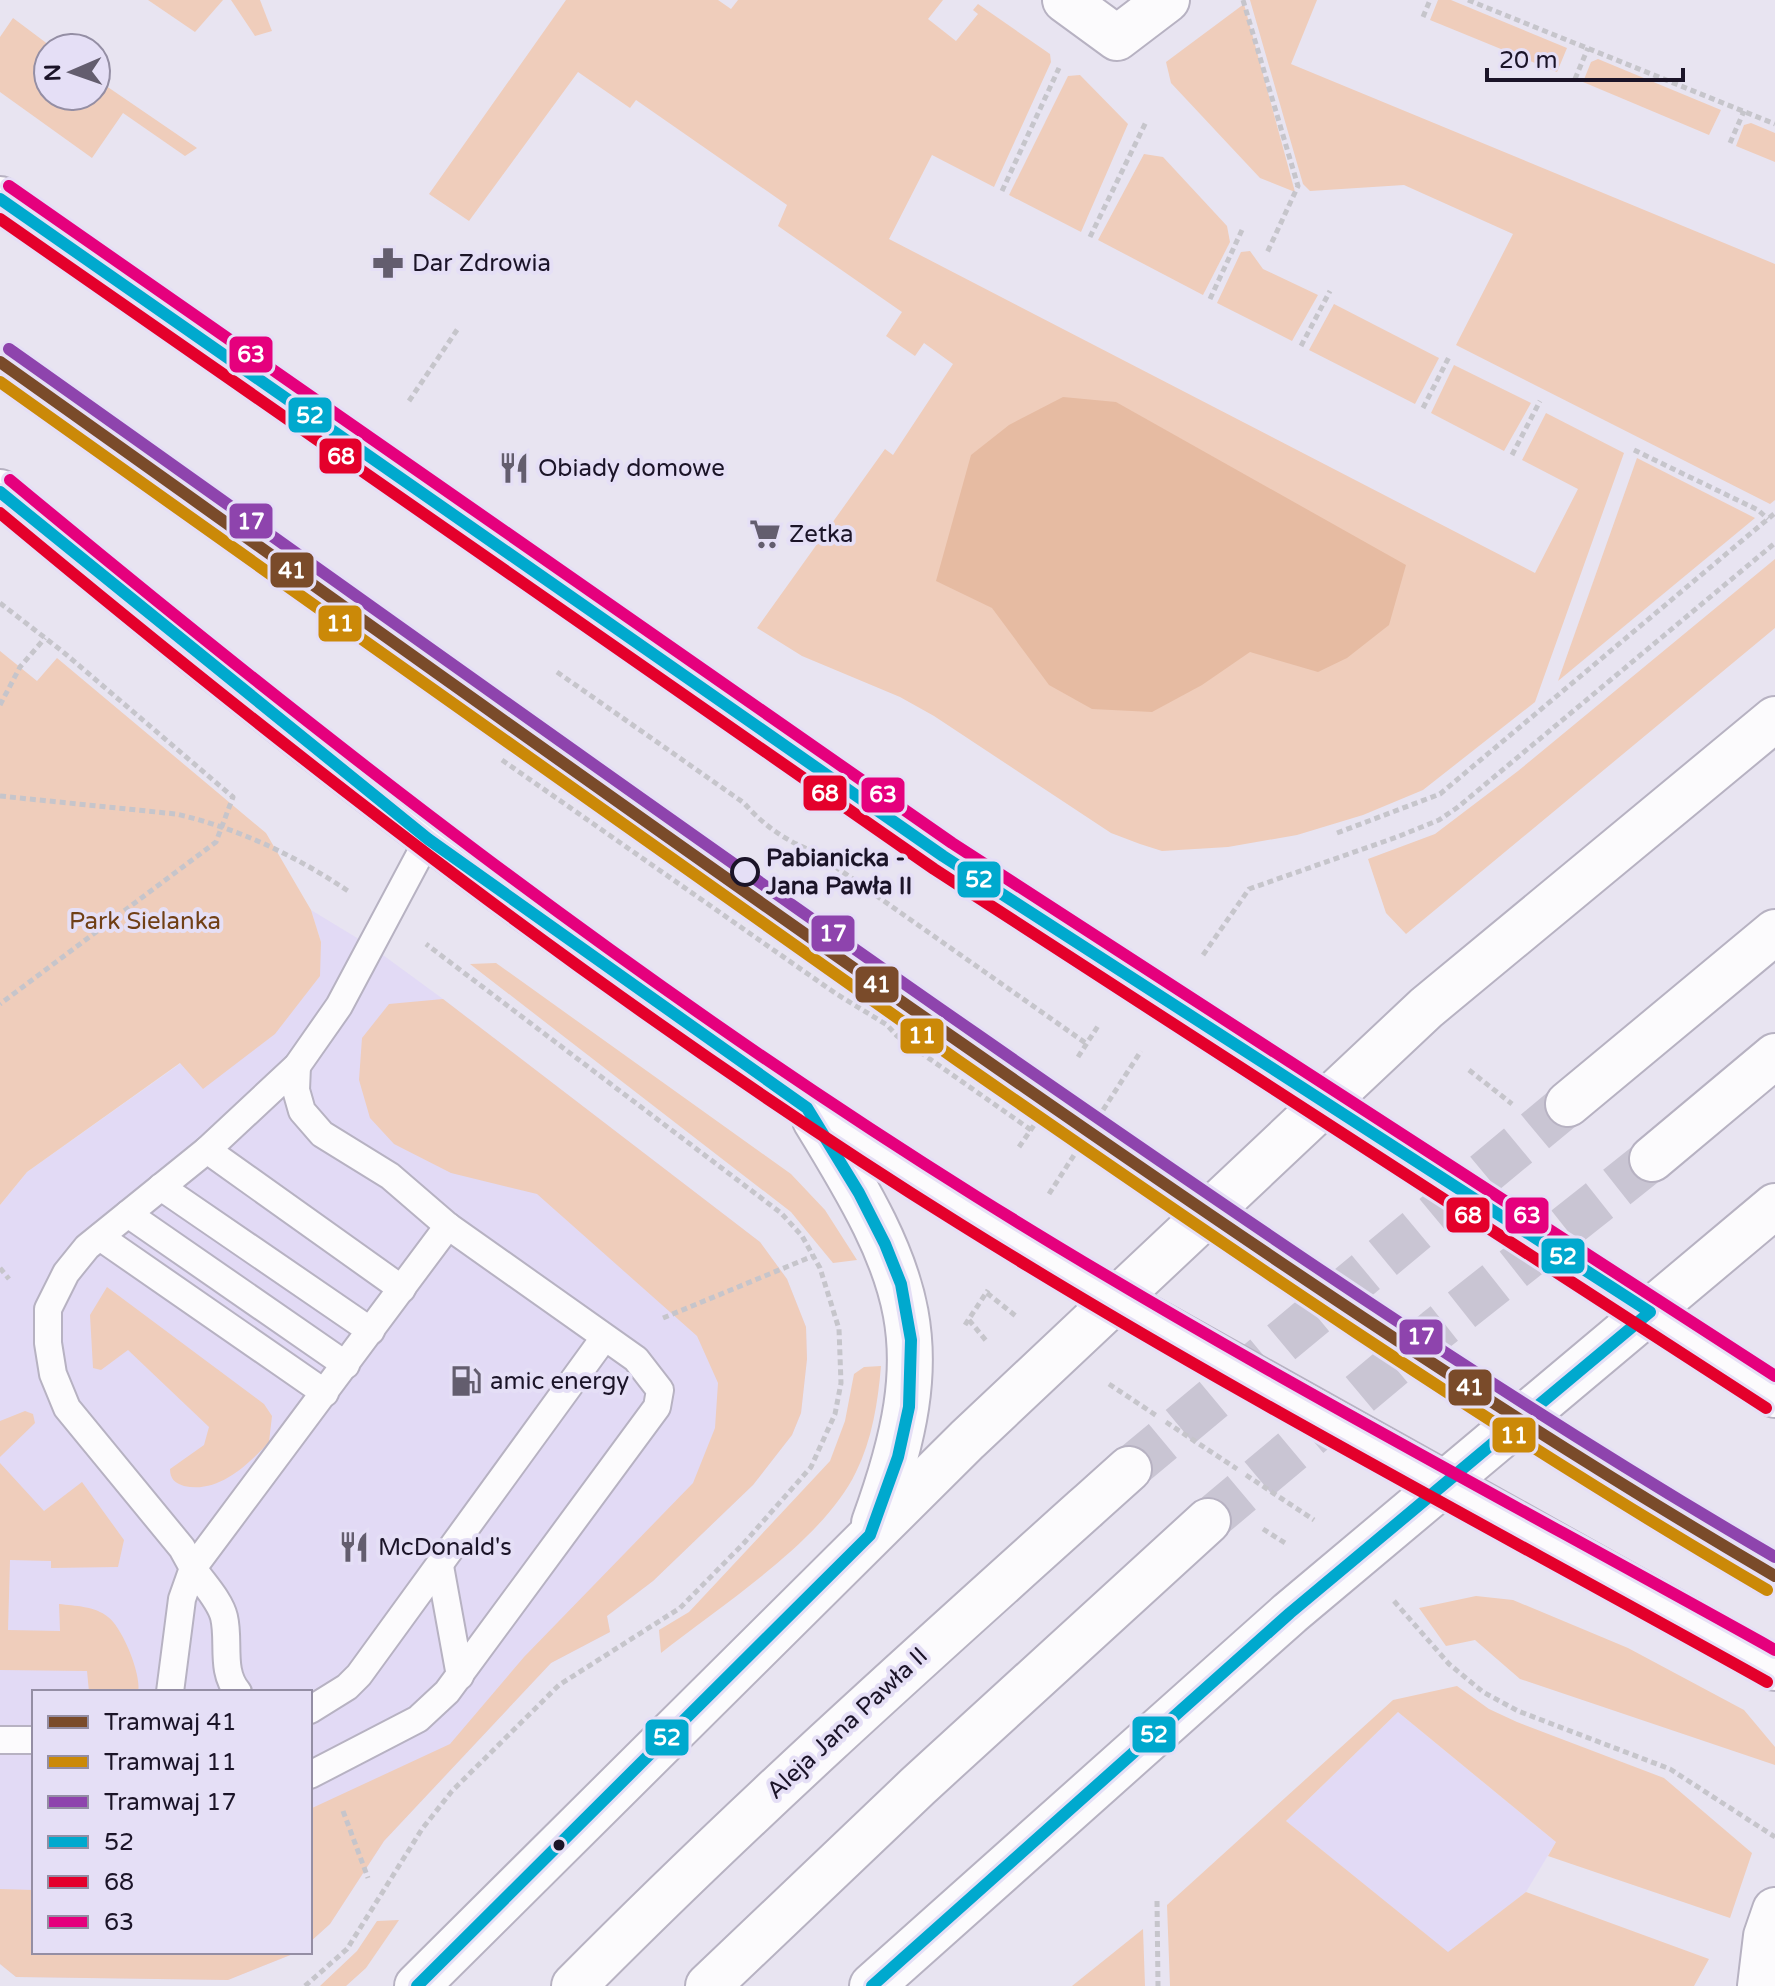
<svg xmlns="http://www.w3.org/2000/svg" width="1775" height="1986" viewBox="0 0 1775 1986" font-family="'Varela Round',sans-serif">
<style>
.built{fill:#e2daf5}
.green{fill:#efcdbb}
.forest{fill:#e6bba2}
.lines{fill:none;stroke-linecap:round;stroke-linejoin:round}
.primary-tunnel{stroke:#c9c5d3;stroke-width:44;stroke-dasharray:44 22;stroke-linecap:butt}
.service-casing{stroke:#b7b2c2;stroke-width:30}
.minor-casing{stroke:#b7b2c2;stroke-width:48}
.primary-casing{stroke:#b7b2c2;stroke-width:48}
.path{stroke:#c6c5cb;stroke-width:5;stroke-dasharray:6 4;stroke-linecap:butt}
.service{stroke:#fcfbfd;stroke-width:26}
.minor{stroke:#fcfbfd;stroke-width:44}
.primary{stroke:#fcfbfd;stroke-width:44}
.bus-1-casing{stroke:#e5dff6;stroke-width:18}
.bus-2-casing{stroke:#e5dff6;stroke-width:18}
.bus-3-casing{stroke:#e5dff6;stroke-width:18}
.bus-1{stroke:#00a9ce;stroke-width:12}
.bus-2{stroke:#e4002b;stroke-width:12}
.bus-3{stroke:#e5007d;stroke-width:12}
.tram-1-casing{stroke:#e5dff6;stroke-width:18}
.tram-2-casing{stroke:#e5dff6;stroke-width:18}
.tram-3-casing{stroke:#e5dff6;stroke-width:18}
.tram-1{stroke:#7a4b2a;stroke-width:12}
.tram-2{stroke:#cb8908;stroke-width:12}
.tram-3{stroke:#8e44ad;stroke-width:12}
.stop-dot{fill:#e5dff6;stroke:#1b1428;stroke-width:4}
.bus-dot{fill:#1b1428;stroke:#e5dff6;stroke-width:3}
.labels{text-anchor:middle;stroke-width:8;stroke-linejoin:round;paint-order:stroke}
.poi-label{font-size:24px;fill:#1b1428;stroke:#e5dff6;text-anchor:start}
.stop-label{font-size:24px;font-weight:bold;fill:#1b1428;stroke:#e5dff6;text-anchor:start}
.park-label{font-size:24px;fill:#703f15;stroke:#e5dff6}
.street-label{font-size:24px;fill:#1b1428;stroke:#e5dff6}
.line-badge{stroke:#e5dff6;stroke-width:3}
.badge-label{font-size:22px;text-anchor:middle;font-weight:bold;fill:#fff}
</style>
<rect width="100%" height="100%" fill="#e8e4f1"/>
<!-- built -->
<g class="built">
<path d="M311,910l61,37 71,52 317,243 27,37 19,48 1,32 -6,54 -9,22 -39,50 -100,96 -46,35 3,16 -59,31 -167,178 -54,83 -20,18v-250h-276v260h264l-70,28 -212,-3 -16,-13v-759l27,-33 154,-109 140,-121z"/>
<path d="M1398,1712l158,130 -30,50 -78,61 -162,-132z"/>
</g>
<!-- green -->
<g class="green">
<path d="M148,0h75l-28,32z"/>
<path d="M231,0h29l12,31 -17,5z"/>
<path d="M566,0h152l13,9 7,-9h205l-15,19 28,22 22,-27 -5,-4 5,-6 72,50 1,8 -57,125 -62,-32 -43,84 646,334 43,-84 -56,-29 24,-47 78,40 -89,249 -112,88 -60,25 -66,20 -69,12 -66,4 -22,-7 -29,-11 -177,-117 -34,-19 -98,-41 -45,-28 128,-179 8,6 60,-91 -29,-21 -9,13 -29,-20 16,-24 -124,-86 9,-21 -151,-105 -6,8 -52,-36 -109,149 -40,-27z"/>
<path d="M1250,0h67l-26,64 484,200v236l-5,4 -314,-159 57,-111 -109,-49 -94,6 -7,-7z"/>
<path d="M1438,0h13l116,48 -10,24 -127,-52z"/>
<path d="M1244,4l51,188 -35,-14 -89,-95 -5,-21z"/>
<path d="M13,18l40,30h-5v48h48v-17l101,69 -12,8 -62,-43 -31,45 -92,-66v-55z"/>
<path d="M1598,59l123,51 -12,25 -126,-53 8,-20z"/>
<path d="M1080,75l48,49 -47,108 -72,-37 59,-119z"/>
<path d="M1751,123l24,10v29l-39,-16 8,-21z"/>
<path d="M1144,154l19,3 64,69 3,16 -27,53 -105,-55z"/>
<path d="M1250,251l13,18 55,26 -26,46 -75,-38 24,-51z"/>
<path d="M1334,304l105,54 -24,46 -106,-54z"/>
<path d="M1454,365l77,38 -27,48 -73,-38z"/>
<path d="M1637,458l118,60 -197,163z"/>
<path d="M1775,559v69l-369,306 -20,-21 -18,-54 67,-25 83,-63z"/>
<path d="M0,651l37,30 20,-23 209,175 45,77 10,32 -1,34 -45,58 -72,55 -23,-26 -153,109 -27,33z"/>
<path d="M496,963l295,211 34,36 32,50 -24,3 -42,-51 -321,-248z"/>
<path d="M443,999l317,243 27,37 19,48 1,32 -6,54 -9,22 -39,50 -100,96 -46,35 3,16 -59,31 -167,178 -54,83 -20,18v-133l140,-65 74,-87 169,-174 22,-55 3,-45 -21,-47 -160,-142 -86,-21 -57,-29 -24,-26 -11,-38 3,-42 27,-34z"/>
<path d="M107,1287l157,117 8,12 -3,26c-21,23 -51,52 -85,44 -9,-3 -14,-7 -14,-17l34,-24 5,-18 -81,-77 -27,20 -8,-2 -3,-53z"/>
<path d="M881,1366c-3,36 -9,74 -25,106 -33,69 -135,133 -195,181l-2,-23 30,-18 141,-151 15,-40 9,-47 10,-7z"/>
<path d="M25,1411l8,3 2,9 -35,34v-36z"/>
<path d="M0,1463l44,48 38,-29 42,58 -6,27 -67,1v-7l-41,-1 -2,70 52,1 -1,-27c16,2 36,2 49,13 14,10 34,58 30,75h-49l-2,-21 -87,-1z"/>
<path d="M1476,1596l37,4 115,48 116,62 31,37v18l-255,-86 -45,-39 -29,6 -27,-38z"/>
<path d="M1457,1686l32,23 28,13 147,56 88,75 -22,65 -182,-62 8,-14 -158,-130 -112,109 162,131 78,-60 183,67 -15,27h-524l-3,-81 226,-205z"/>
<path d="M0,1889l34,1v62h264l-70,28 -212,-3 -16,-13z"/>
<path d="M399,1920l-33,48 -20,18h-26l37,-35 20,-30z"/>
<path d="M1143,1929l2,57h-73z"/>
</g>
<!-- forest -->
<path class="forest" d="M1063,397l53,5 290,163 -17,60 -42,33 -29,14 -68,-20 -48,33 -50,27 -60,-3 -43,-24 -57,-77 -56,-27 35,-126 38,-30z"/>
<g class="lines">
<!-- primary-tunnel -->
<g class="primary-tunnel">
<path d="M1129,1469l439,-365"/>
<path d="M1208,1521l228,-191 216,-171"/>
</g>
<defs>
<g id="service">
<path d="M297,1066l-1,24 6,21 20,23 68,42 58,50 188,133 24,31 -3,17 -210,285 -29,27 -108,56"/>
<path d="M207,1150l195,139"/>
<path d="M161,1187l210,144"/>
<path d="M128,1214l218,151"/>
<path d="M100,1237l225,156"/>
<path d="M440,1566l20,110"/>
<path d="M170,1692l12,-93 11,-31 -11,-20 -115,-140 -14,-34 -5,-31v-34l18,-36 21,-26 120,-97 90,-84 42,-60 89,-167"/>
<path d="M238,1692c-18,-21 -8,-50 -14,-75 -4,-17 -22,-35 -31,-49l255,-342"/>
<path d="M310,1710l37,-23 12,-12 245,-337"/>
<path d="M0,1740h34"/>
</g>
<g id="minor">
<path d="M1065,0l52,38 50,-38"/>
<path d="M1760,1986l6,-50 9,-26"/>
</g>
<g id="primary">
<path d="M0,199l943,657 832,539"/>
<path d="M0,492c352,297 719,575 1116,808l659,368"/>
<path d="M1568,1104l207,-172"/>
<path d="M815,1120c97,158 125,222 59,403"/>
<path d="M1652,1159l123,-103"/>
<path d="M417,1986l550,-546 459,-432 349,-289"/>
<path d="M574,1986c178,-180 367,-348 555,-517"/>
<path d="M708,1986l210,-200 290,-265"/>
<path d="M872,1986l418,-373 485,-407"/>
</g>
</defs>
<!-- service casing -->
<use href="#service" class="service-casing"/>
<!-- minor casing -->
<use href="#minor" class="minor-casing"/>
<!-- primary casing -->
<use href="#primary" class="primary-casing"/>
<!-- path -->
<g class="path">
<path d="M1243,0l55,186 -32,69"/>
<path d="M1468,0l307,124"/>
<path d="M1423,17l7,-17"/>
<path d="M1575,79l13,-31"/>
<path d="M1730,143l14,-32"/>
<path d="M1002,191l57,-123"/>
<path d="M1090,237l56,-115"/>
<path d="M1210,299l32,-69"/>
<path d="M1301,346l29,-55"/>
<path d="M409,401l50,-74"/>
<path d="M1423,408l27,-53"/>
<path d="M1634,450l124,60 10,9"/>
<path d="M1512,455l28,-54"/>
<path d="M0,603l62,48 171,146 -17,45 -216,162"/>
<path d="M557,672l187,131c18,21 43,39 69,48l274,193"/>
<path d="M0,705l20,-38 25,-29"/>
<path d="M502,760l333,233 52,32 10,11 134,94"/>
<path d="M0,796l176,18c62,14 120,42 172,77"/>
<path d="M1337,833l103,-39 335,-281"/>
<path d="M1203,955l46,-66 148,-52 42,-17 19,-13 317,-264"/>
<path d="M1078,1057l20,-31"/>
<path d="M1469,1070l43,34"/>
<path d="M1019,1147l22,-32"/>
<path d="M1049,1194l92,-143"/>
<path d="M0,1268l9,11"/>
<path d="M987,1293l30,24"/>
<path d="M663,1318l150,-62"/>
<path d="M969,1320l19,23"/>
<path d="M965,1325l23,-35"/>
<path d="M1109,1384l48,32"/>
<path d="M1166,1422l71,47"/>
<path d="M1246,1475l68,45"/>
<path d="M1263,1529l22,14"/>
<path d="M1394,1601l55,63 34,28 35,19 152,58 105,68"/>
<path d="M343,1811l25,67"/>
<path d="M1157,1901l1,85"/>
<path d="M305,1986l42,-37 75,-120 30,-38 107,-106 121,-77 64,-65 67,-76 24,-53 6,-31 -2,-54 -19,-61 -18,-32 -21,-23 -355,-269"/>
</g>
<!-- service -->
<use href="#service" class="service"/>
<!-- minor -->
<use href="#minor" class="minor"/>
<!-- primary -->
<use href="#primary" class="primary"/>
<defs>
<g id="bus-1">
<path d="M0,199l943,657 707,456 -360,301 -418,373"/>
<path d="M0,492l428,347 379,269 52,85 26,51 16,40 10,56 -2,67 -11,50 -28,78 -453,451"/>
</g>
<g id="bus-2">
<path d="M0,219l934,650 832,539"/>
<path d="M0,513c306,255 621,499 960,711 262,164 537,307 807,458"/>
</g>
<g id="bus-3">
<path d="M9,186l943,657 823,533"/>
<path d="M10,480c309,257 626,504 967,717 259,162 531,304 798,453"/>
</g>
</defs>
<!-- bus-1 casing -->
<use href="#bus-1" class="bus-1-casing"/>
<!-- bus-2 casing -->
<use href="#bus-2" class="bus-2-casing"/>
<!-- bus-3 casing -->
<use href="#bus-3" class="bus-3-casing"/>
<!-- bus-1 -->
<use href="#bus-1" class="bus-1"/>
<!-- bus-2 -->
<use href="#bus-2" class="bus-2"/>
<!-- bus-3 -->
<use href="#bus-3" class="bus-3"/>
<defs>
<path id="tram-1" d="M0,362c320,227 639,457 961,681 267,186 534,369 814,533"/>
<path id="tram-2" d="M0,382c319,226 636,454 957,678 265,184 531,367 810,530"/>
<path id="tram-3" d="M9,349c322,228 642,459 966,684 262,182 524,363 800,524"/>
</defs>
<!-- tram-1 casing -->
<use href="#tram-1" class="tram-1-casing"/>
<!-- tram-2 casing -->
<use href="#tram-2" class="tram-2-casing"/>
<!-- tram-3 casing -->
<use href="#tram-3" class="tram-3-casing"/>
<!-- tram-1 -->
<use href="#tram-1" class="tram-1"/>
<!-- tram-2 -->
<use href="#tram-2" class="tram-2"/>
<!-- tram-3 -->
<use href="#tram-3" class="tram-3"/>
</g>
<!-- icons -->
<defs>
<symbol id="pharmacy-bare" viewBox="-9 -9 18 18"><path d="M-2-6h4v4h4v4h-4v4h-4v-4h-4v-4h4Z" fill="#635d6e" stroke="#e5dff6" stroke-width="2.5" paint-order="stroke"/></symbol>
<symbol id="restaurant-bare" viewBox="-9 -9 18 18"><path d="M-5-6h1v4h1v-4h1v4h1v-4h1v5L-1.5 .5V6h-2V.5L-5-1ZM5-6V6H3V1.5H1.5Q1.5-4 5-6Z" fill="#635d6e" stroke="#e5dff6" stroke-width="2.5" paint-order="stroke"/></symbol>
<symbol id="supermarket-bare" viewBox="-9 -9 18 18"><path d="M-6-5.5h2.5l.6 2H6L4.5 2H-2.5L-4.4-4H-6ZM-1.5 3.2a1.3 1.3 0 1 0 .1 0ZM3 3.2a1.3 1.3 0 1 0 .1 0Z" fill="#635d6e" stroke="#e5dff6" stroke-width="2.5" paint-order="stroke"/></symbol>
<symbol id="fuel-bare" viewBox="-9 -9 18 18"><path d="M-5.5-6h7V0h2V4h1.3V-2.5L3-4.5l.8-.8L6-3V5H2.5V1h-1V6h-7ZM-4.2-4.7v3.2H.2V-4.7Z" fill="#635d6e" stroke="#e5dff6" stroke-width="2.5" paint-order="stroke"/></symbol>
</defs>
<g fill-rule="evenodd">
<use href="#pharmacy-bare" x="366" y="241" width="44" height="44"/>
<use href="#restaurant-bare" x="492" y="446" width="44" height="44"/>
<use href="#supermarket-bare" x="743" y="512" width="44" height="44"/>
<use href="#fuel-bare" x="444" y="1359" width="44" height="44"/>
<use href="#restaurant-bare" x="332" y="1525" width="44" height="44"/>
</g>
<!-- markers -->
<circle class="stop-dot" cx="745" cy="872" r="13"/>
<circle class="bus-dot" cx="559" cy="1845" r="7"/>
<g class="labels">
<!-- poi labels -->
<g class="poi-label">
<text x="412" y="271">Dar Zdrowia</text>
<text x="538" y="476">Obiady domowe</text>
<text x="789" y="542">Zetka</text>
<text x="490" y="1389">amic energy</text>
<text x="378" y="1555">McDonald's</text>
</g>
<!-- stop labels -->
<g class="stop-label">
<text x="766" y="866">Pabianicka -<tspan x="766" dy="28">Jana Pawła II</tspan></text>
</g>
<!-- park labels -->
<g class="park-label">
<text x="145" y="929">Park Sielanka</text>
</g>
<!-- street labels -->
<g class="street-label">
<text transform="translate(847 1723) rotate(-43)" y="8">Aleja Jana Pawła II</text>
</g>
</g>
<g class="line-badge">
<rect x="228" y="335" width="46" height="39" rx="8" fill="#e5007d"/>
<rect x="287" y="396" width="46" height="38" rx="8" fill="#00a9ce"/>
<rect x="318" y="437" width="45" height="38" rx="8" fill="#e4002b"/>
<rect x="228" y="502" width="46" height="38" rx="8" fill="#8e44ad"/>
<rect x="269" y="551" width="46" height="38" rx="8" fill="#7a4b2a"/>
<rect x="317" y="604" width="46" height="39" rx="8" fill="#cb8908"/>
<rect x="802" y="774" width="46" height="38" rx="8" fill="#e4002b"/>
<rect x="860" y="776" width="46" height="38" rx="8" fill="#e5007d"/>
<rect x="956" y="860" width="46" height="39" rx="8" fill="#00a9ce"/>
<rect x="810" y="914" width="46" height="39" rx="8" fill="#8e44ad"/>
<rect x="854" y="965" width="46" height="39" rx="8" fill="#7a4b2a"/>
<rect x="899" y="1017" width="46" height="38" rx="8" fill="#cb8908"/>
<rect x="1445" y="1196" width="46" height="38" rx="8" fill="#e4002b"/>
<rect x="1504" y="1196" width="46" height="39" rx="8" fill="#e5007d"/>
<rect x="1540" y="1237" width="46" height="38" rx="8" fill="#00a9ce"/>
<rect x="1398" y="1318" width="46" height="38" rx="8" fill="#8e44ad"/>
<rect x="1447" y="1368" width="46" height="39" rx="8" fill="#7a4b2a"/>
<rect x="1491" y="1416" width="46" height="38" rx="8" fill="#cb8908"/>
<rect x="1131" y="1715" width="46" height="39" rx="8" fill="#00a9ce"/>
<rect x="644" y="1718" width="46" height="39" rx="8" fill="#00a9ce"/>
</g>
<g class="badge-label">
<text x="251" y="362">63</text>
<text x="310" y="423">52</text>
<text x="341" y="464">68</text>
<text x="251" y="529">17</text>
<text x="292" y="578">41</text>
<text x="340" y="631">11</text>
<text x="825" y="801">68</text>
<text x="883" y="802">63</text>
<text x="979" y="887">52</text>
<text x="833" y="941">17</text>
<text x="877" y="992">41</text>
<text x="922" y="1043">11</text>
<text x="1468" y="1223">68</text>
<text x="1527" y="1223">63</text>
<text x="1563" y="1264">52</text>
<text x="1421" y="1344">17</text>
<text x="1470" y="1395">41</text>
<text x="1514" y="1443">11</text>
<text x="1154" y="1742">52</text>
<text x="667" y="1745">52</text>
</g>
<!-- legend -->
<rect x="32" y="1690" width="280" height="264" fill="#e5dff6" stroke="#948ea4" stroke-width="2"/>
<rect x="48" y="1716" width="40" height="12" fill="#7a4b2a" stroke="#948ea4" stroke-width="2"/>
<text x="104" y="1730" font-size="24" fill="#1b1428">Tramwaj 41</text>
<rect x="48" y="1756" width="40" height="12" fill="#cb8908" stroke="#948ea4" stroke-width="2"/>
<text x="104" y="1770" font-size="24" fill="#1b1428">Tramwaj 11</text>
<rect x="48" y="1796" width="40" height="12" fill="#8e44ad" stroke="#948ea4" stroke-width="2"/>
<text x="104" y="1810" font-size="24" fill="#1b1428">Tramwaj 17</text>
<rect x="48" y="1836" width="40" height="12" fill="#00a9ce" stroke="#948ea4" stroke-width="2"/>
<text x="104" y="1850" font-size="24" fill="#1b1428">52</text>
<rect x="48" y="1876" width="40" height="12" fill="#e4002b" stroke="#948ea4" stroke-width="2"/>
<text x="104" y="1890" font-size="24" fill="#1b1428">68</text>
<rect x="48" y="1916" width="40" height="12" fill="#e5007d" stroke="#948ea4" stroke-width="2"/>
<text x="104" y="1930" font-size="24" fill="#1b1428">63</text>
<!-- north arrow -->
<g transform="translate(72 72) rotate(268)"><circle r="38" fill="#e5dff6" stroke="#948ea4" stroke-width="2"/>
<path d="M0-6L14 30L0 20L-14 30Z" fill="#635d6e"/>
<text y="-12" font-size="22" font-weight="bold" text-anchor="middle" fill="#1b1428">N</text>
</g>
<!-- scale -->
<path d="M1487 68v12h196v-12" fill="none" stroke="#1b1428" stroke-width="4"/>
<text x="1499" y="68" font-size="24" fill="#1b1428" stroke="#e5dff6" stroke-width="6" paint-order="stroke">20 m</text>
</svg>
